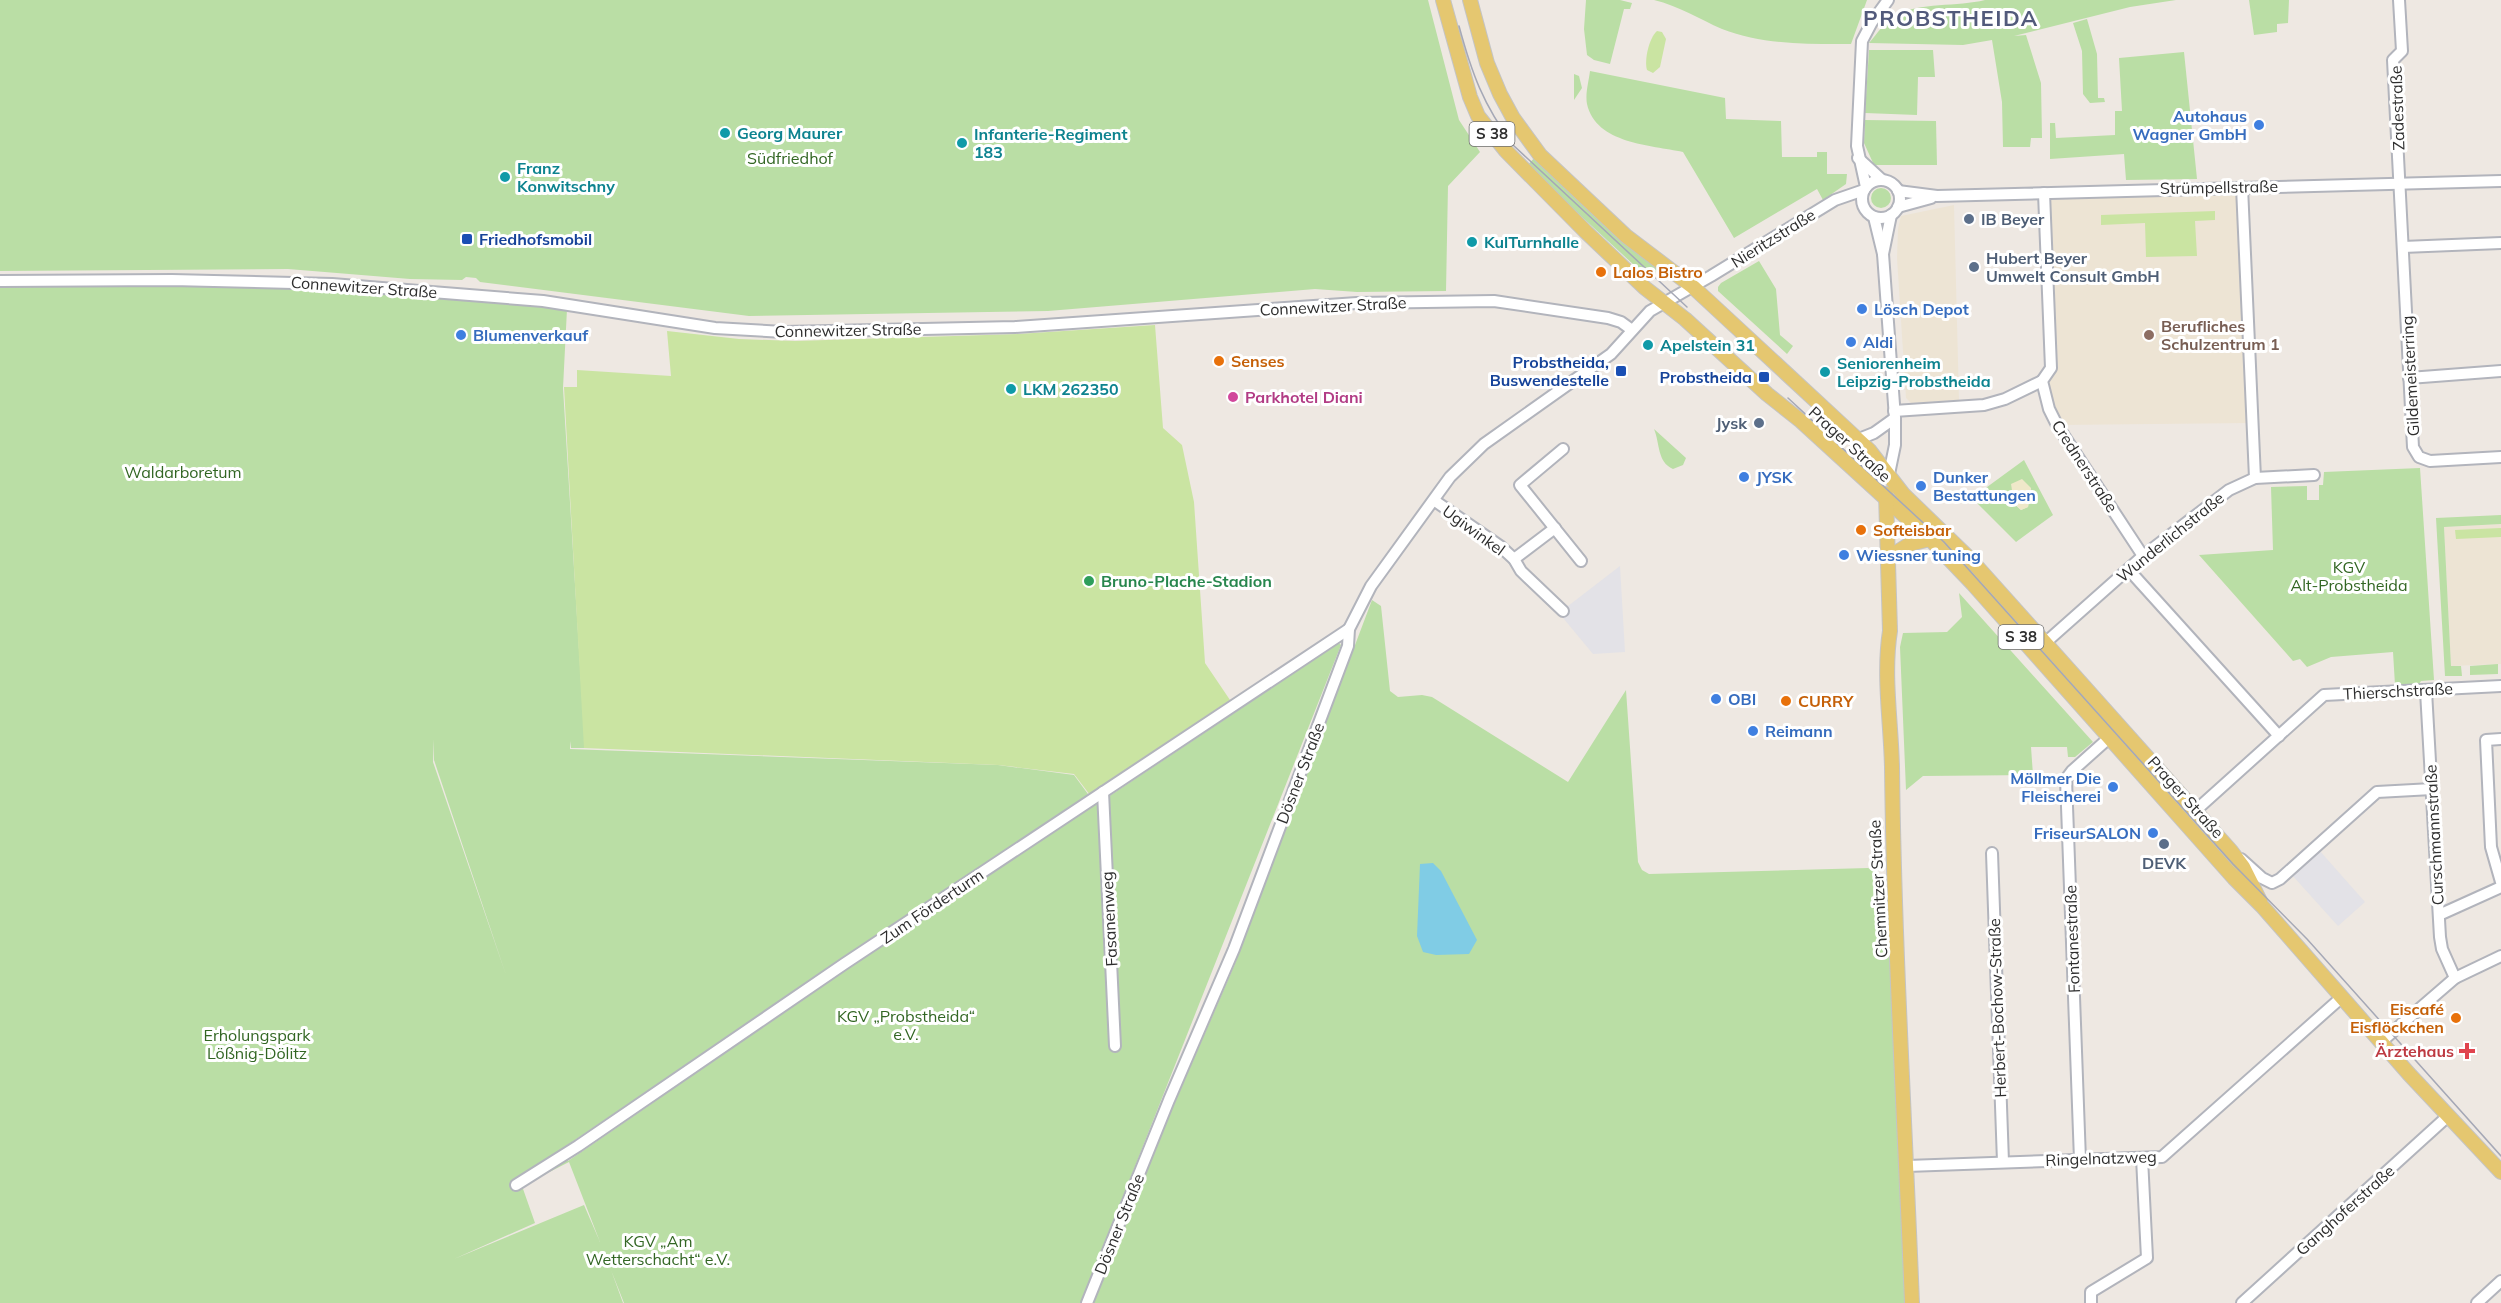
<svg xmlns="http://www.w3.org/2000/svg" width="2501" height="1303" viewBox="0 0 2501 1303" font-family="Mulish,sans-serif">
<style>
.industrial{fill:#e3e2e7}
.education{fill:#ede4d4}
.green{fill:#badea5;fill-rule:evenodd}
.sand{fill:#efe8c9}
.pitch{fill:#cae4a2}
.water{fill:#80cce5}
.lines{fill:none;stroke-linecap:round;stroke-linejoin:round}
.minor-casing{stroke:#b2b4bc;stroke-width:14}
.major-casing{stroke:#c4c4c4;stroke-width:16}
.minor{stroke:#fff;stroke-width:10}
.major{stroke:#e5c770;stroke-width:14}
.tram{stroke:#a5a8b6;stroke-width:1.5}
.shop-dot{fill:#3f7fe0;stroke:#fff;stroke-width:2}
.culture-dot{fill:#0f9aa8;stroke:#fff;stroke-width:2}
.service-dot{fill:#5c6f8a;stroke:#fff;stroke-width:2}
.transit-dot{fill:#1a4fb4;stroke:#fff;stroke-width:2}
.food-dot{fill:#e8710a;stroke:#fff;stroke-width:2}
.education-dot{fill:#8d6e63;stroke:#fff;stroke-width:2}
.hotel-dot{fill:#d1479c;stroke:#fff;stroke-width:2}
.leisure-dot{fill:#2e9e5b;stroke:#fff;stroke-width:2}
.health-dot{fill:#e0444e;stroke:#fff;stroke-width:2}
.labels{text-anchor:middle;stroke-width:6;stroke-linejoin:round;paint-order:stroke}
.shield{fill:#fff;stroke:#6d6d6d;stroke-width:1.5}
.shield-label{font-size:15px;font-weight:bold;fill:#2e2e2e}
.street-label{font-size:16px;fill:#2e2e2e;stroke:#fff}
.shop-label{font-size:16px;font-weight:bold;fill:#366cbe;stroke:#fff;text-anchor:start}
.culture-label{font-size:16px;font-weight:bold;fill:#0d838f;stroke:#fff;text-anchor:start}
.park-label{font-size:16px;fill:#326623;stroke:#fff}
.service-label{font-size:16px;font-weight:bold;fill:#4e5e75;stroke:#fff;text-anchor:start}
.transit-label{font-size:16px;font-weight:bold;fill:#164399;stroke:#fff;text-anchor:end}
.food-label{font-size:16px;font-weight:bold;fill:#c56008;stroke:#fff;text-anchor:start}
.education-label{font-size:16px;font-weight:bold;fill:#785e54;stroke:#fff;text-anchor:start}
.hotel-label{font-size:16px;font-weight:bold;fill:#b23c85;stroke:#fff;text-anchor:start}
.leisure-label{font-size:16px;font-weight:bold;fill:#27864d;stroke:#fff;text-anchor:start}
.health-label{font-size:16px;font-weight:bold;fill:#be3a42;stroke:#fff;text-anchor:end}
.district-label{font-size:22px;font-weight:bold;letter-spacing:1.5px;fill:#525a7b;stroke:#fff}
</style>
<rect width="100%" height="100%" fill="#eee8e2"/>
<!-- industrial -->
<g class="industrial">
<path d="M1620,566l5,86 -32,2 -34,-41z"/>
<path d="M2319,850l46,52 -27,24 -46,-51z"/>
</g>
<!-- education -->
<g class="education">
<path d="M2242,187l10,236 -195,2 -15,-44 6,-7 -4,-181z"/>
<path d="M1954,205l5,195 -48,3 -5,-5 -9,-140 1,-29 3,-13z"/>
<path d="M2501,524v140l-50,2 -7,-139z"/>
</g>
<!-- green -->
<g class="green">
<path d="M0,0h1428l31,120 21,32 -32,34 -2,105 -89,1 -42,-3 -267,22 -299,5 -269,-34 -4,-4 -10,-1 -4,3 -52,-1 -122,-10 -288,2z"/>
<path d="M1586,0h34l12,3 -2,6h-6l-14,55 -16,-4 -7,-5 -3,-26z"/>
<path d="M1654,0h213l-16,44c-42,0 -88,1 -129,-15 -23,-10 -43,-23 -68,-29z"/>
<path d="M1985,0h191l-46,7 -116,29 12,-1 15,48 1,55h-11l-1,9h-27l-1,-45 -10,-62 -29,5 -94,-2c8,-9 16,-22 27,-28 23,-13 62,-8 89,-15z"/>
<path d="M2249,0h40l-1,23 -11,1v8l-23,3z"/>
<path d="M2087,19l10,35 1,44h6l1,4 -15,1 -7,-9 -1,-43 -9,-28z"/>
<path d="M1869,50h64l2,27h-17l-1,38 -52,-2z"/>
<path d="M2184,52l13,127 -71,1 -2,-26 -74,5v-36h5l1,15 59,-3v-24h7l-3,-53z"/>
<path d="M1590,71l135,27 1,21 55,2 1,36h35v-5h10v22h20l-1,10 -23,16 -6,-11 -83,49 -51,-86c-32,-7 -87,-8 -96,-48 -2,-10 2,-24 3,-33z"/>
<path d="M1574,74l5,2 3,12 -8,12z"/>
<path d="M1865,120l71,1 1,44h-63l-10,-22z"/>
<path d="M1535,157l124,111 -10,11 -122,-113z"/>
<circle cx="1881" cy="198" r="10"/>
<path d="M1759,261l17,28 4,46 13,11 -6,8 -69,-63v-4l3,-4z"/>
<path d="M0,281l309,1 258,27 -4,79 22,360h-14l-1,-7v8l428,16 76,10 22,30 243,-162 2,2 -260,658h-457l-13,-33 12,33h-623zM434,739v21l72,215 -73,-213zM649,1090l5,12 -86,59 -5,-13zM569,1162l31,80 -16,-37 -130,54 81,-36 -13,-37z"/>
<path d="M1654,429l32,29 -3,7 -10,4c-16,-7 -13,-26 -19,-40z"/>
<path d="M2024,460l29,55 -37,27 -44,-44zM2031,488l-3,19 -7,3 -8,-7 -2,-11z"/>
<path d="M2420,468l14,212 -13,1 -2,3 -24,1 -2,-33 -62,5 -24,10 -7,-8 -7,2 -94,-106 74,-5 -2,-63 36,-1v14h12v-15h4l1,-13z"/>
<path d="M2501,515v9l-57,3 7,139h10l1,10h-17l-9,-158z"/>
<path d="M1959,593l134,149 -18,15h-7l-1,-10h-36l2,28 -110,1 -17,14 -6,-143 3,-14 44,-1 15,-15z"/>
<path d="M1372,600l9,6 9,85 8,6 24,-2 10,2 136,85 58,-92 12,172 4,8 7,4 219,-6 8,3 6,10 11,117 12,305h-812l37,-97 104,-240z"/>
<path d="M2498,664v10l-28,1v-9z"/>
</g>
<!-- sand -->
<path class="sand" d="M2022,479l9,9 -3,19 -7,3 -7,-7 -3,-19z"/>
<!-- pitch -->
<g class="pitch">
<path d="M1657,31l5,1 4,7 -6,28 -7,6 -6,-3c-3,-10 2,-32 10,-39z"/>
<path d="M2215,211v9l-20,1 2,35 -51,1 -1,-34 -44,2v-10z"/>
<path d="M1155,325l8,103 19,17 12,57 11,161 25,37 -140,95 -16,-21 -76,-9 -414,-17 -20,-361h13v-17l94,6 -4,-45 72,8 56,2 223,-7z"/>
<path d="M2501,528v9l-45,2 -1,-9z"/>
</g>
<!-- water -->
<path class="water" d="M1433,863l8,8 36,69 -8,14 -33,1 -13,-3 -6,-16 3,-72z"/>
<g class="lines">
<defs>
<g id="minor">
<path d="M2399,0l3,51 -9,9 20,387 6,10 11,4 71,-4"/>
<path d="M1858,158l24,22"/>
<circle cx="1881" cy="199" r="19"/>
<path d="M1866,187l-9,-41 5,-105 10,-19 16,-22"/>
<path d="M2242,187l13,291"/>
<path d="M1898,191l39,5 564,-15"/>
<path d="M2044,193l7,175 -9,13 7,28 8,16 86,131"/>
<path d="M1898,207l33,-9"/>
<path d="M1874,217l9,37 12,164v27l-6,29"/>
<path d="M2403,247l98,-4"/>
<path d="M1883,254l8,-39"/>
<path d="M0,281l172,-1 160,4 211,17 172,27 69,4 231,-5 342,-24 137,-2 114,17 13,4 11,8"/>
<path d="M2409,378l92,-7"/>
<path d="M1894,411l90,-6 21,-6 37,-18"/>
<path d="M1859,439l15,-6 21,-15"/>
<path d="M1563,449l-43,36 61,76"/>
<path d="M1435,501l65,45 14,13 7,12 42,40"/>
<path d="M1514,559l41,-31"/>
<path d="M2129,570l150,166"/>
<path d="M2045,643l98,-87 86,-66 26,-12 59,-3"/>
<path d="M2426,691l14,246 2,12 13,29"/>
<path d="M2501,739l-15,1 5,107 10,35"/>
<path d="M1103,792l12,254"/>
<path d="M2195,811l129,-116 177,-9"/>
<path d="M1992,853l11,309"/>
<path d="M2241,859l21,19 10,5 8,-4 97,-87 55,-3"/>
<path d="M2439,915l62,-28"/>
<path d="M2381,1042l74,-64 46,-22"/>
<path d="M2080,1160l-14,-381 6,-8 38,-34"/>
<path d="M1907,1166l255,-9 180,-160"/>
<path d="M516,1185l62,-39 266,-182 505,-335"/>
<path d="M1087,1303l82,-203 65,-151 114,-303 1,-17 22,-43 79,-109 34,-33 127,-90 39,-43 61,-35 124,-76 29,-10"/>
<path d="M2091,1303v-11l56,-34 -5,-100"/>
<path d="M2242,1303l206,-187"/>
<path d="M2477,1303l24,-22"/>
</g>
<g id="major">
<path d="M1443,0l27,97 8,19 28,35 80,81 59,56 40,31 82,75 34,27 129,118 43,45 261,294 28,28 147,168 92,98"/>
<path d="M1470,0l17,63 13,31 13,24 27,37 86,81 67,51 176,163 34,44 67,65 261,292 12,16 17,34"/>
<path d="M1886,494l4,137c-7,44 1,91 2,136 2,179 13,357 20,536"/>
<path d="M1888,558l22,-14 20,-5"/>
</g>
</defs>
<!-- minor casing -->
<use href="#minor" class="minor-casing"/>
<!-- major casing -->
<use href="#major" class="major-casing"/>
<!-- minor -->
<use href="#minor" class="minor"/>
<!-- major -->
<use href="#major" class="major"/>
<!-- tram -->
<g class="tram">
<path d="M1459,26c13,48 24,78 54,119l174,162"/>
<path d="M1788,398l156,144 289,322 74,75 194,217"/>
</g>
</g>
<!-- markers -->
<g class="shop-dot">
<circle cx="2259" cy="125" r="6"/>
<circle cx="1862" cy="309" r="6"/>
<circle cx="461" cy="335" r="6"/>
<circle cx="1851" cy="342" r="6"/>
<circle cx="1744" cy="477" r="6"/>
<circle cx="1921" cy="486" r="6"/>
<circle cx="1844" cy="555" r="6"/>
<circle cx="1716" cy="699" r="6"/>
<circle cx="1753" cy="731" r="6"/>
<circle cx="2113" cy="787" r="6"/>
<circle cx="2153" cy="833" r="6"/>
</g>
<g class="culture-dot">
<circle cx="725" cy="133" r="6"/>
<circle cx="962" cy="143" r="6"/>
<circle cx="505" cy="177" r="6"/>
<circle cx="1472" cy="242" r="6"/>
<circle cx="1648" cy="345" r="6"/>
<circle cx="1825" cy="372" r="6"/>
<circle cx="1011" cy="389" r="6"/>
</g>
<g class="service-dot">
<circle cx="1969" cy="219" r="6"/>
<circle cx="1974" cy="267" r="6"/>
<circle cx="1759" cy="423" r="6"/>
<circle cx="2164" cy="844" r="6"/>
</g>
<g class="transit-dot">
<rect x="461" y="233" width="12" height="12" rx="3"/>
<rect x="1615" y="365" width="12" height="12" rx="3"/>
<rect x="1758" y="371" width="12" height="12" rx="3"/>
</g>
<g class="food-dot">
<circle cx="1601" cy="272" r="6"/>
<circle cx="1219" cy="361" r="6"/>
<circle cx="1861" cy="530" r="6"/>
<circle cx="1786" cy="701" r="6"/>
<circle cx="2456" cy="1018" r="6"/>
</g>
<circle class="education-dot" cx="2149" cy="335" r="6"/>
<circle class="hotel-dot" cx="1233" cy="397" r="6"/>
<circle class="leisure-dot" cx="1089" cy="581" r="6"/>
<path class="health-dot" d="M2464 1042h6v6h6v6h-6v6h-6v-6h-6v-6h6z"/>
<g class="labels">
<!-- shield labels -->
<g class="shield">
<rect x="1469.5" y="122" width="45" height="24" rx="4.5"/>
<rect x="1998.5" y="625" width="45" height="24" rx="4.5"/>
</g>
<g class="shield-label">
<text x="1492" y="139">S 38</text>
<text x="2021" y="642">S 38</text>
</g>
<!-- street labels -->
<g class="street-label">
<text transform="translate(2397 108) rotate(-92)" y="6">Zadestraße</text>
<text transform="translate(2219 187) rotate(-1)" y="6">Strümpellstraße</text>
<text transform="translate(1773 238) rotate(-32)" y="6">Nieritzstraße</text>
<text transform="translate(364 287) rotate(4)" y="6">Connewitzer Straße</text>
<text transform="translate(1333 306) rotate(-3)" y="6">Connewitzer Straße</text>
<text transform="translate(848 330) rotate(-1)" y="6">Connewitzer Straße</text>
<text transform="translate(2410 376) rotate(-93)" y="6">Gildemeisterring</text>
<text transform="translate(1850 444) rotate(42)" y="6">Prager Straße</text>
<text transform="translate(2085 466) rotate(57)" y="6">Crednerstraße</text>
<text transform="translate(1474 530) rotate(36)" y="6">Ugiwinkel</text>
<text transform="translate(2170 537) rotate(-39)" y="6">Wunderlichstraße</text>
<text transform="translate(2398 691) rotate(-3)" y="6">Thierschstraße</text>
<text transform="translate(1300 773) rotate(-69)" y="6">Dösner Straße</text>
<text transform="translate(2186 797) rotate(48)" y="6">Prager Straße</text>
<text transform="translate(2434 835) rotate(-93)" y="6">Curschmannstraße</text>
<text transform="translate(1878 889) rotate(-93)" y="6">Chemnitzer Straße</text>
<text transform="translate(932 906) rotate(-34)" y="6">Zum Förderturm</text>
<text transform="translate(1109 919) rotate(-93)" y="6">Fasanenweg</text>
<text transform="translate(2072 939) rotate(-92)" y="6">Fontanestraße</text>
<text transform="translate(1997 1008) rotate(-92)" y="6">Herbert-Bochow-Straße</text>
<text transform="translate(2101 1158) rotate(-2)" y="6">Ringelnatzweg</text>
<text transform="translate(2345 1210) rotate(-42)" y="6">Ganghoferstraße</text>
<text transform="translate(1119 1224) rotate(-68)" y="6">Dösner Straße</text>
</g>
<!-- shop labels -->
<g class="shop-label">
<text x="2247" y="122" text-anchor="end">Autohaus<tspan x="2247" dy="18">Wagner GmbH</tspan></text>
<text x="1874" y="315">Lösch Depot</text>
<text x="473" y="341">Blumenverkauf</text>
<text x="1863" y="348">Aldi</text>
<text x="1756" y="483">JYSK</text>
<text x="1933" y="483">Dunker<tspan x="1933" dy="18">Bestattungen</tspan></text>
<text x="1856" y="561">Wiessner tuning</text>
<text x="1728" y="705">OBI</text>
<text x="1765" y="737">Reimann</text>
<text x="2101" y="784" text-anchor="end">Möllmer Die<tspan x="2101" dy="18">Fleischerei</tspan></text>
<text x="2141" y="839" text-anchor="end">FriseurSALON</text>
</g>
<!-- culture labels -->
<g class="culture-label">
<text x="737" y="139">Georg Maurer</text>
<text x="974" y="140">Infanterie-Regiment<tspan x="974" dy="18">183</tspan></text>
<text x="517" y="174">Franz<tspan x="517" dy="18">Konwitschny</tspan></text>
<text x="1484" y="248">KulTurnhalle</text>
<text x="1660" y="351">Apelstein 31</text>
<text x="1837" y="369">Seniorenheim<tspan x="1837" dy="18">Leipzig-Probstheida</tspan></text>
<text x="1023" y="395">LKM 262350</text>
</g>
<!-- park labels -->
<g class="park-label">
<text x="790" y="164">Südfriedhof</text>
<text x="183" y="478">Waldarboretum</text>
<text x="2349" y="573">KGV<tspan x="2349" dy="18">Alt-Probstheida</tspan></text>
<text x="906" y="1022">KGV „Probstheida“<tspan x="906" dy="18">e.V.</tspan></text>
<text x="257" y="1041">Erholungspark<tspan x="257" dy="18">Lößnig-Dölitz</tspan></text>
<text x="658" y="1247">KGV „Am<tspan x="658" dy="18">Wetterschacht“ e.V.</tspan></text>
</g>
<!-- service labels -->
<g class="service-label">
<text x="1981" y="225">IB Beyer</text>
<text x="1986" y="264">Hubert Beyer<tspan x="1986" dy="18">Umwelt Consult GmbH</tspan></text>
<text x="1747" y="429" text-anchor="end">Jysk</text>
<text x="2164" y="869" text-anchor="middle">DEVK</text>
</g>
<!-- transit labels -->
<g class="transit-label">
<text x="479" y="245" text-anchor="start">Friedhofsmobil</text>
<text x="1609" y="368">Probstheida,<tspan x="1609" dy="18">Buswendestelle</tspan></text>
<text x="1752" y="383">Probstheida</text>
</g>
<!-- food labels -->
<g class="food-label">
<text x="1613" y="278">Lalos Bistro</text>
<text x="1231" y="367">Senses</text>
<text x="1873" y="536">Softeisbar</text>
<text x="1798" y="707">CURRY</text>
<text x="2444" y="1015" text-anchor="end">Eiscafé<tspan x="2444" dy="18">Eisflöckchen</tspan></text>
</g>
<!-- education labels -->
<g class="education-label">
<text x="2161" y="332">Berufliches<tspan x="2161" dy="18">Schulzentrum 1</tspan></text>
</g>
<!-- hotel labels -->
<g class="hotel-label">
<text x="1245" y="403">Parkhotel Diani</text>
</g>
<!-- leisure labels -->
<g class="leisure-label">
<text x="1101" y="587">Bruno-Plache-Stadion</text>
</g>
<!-- health labels -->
<g class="health-label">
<text x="2454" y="1057">Ärztehaus</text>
</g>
<!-- district labels -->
<g class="district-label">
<text x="1951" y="26">PROBSTHEIDA</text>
</g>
</g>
</svg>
